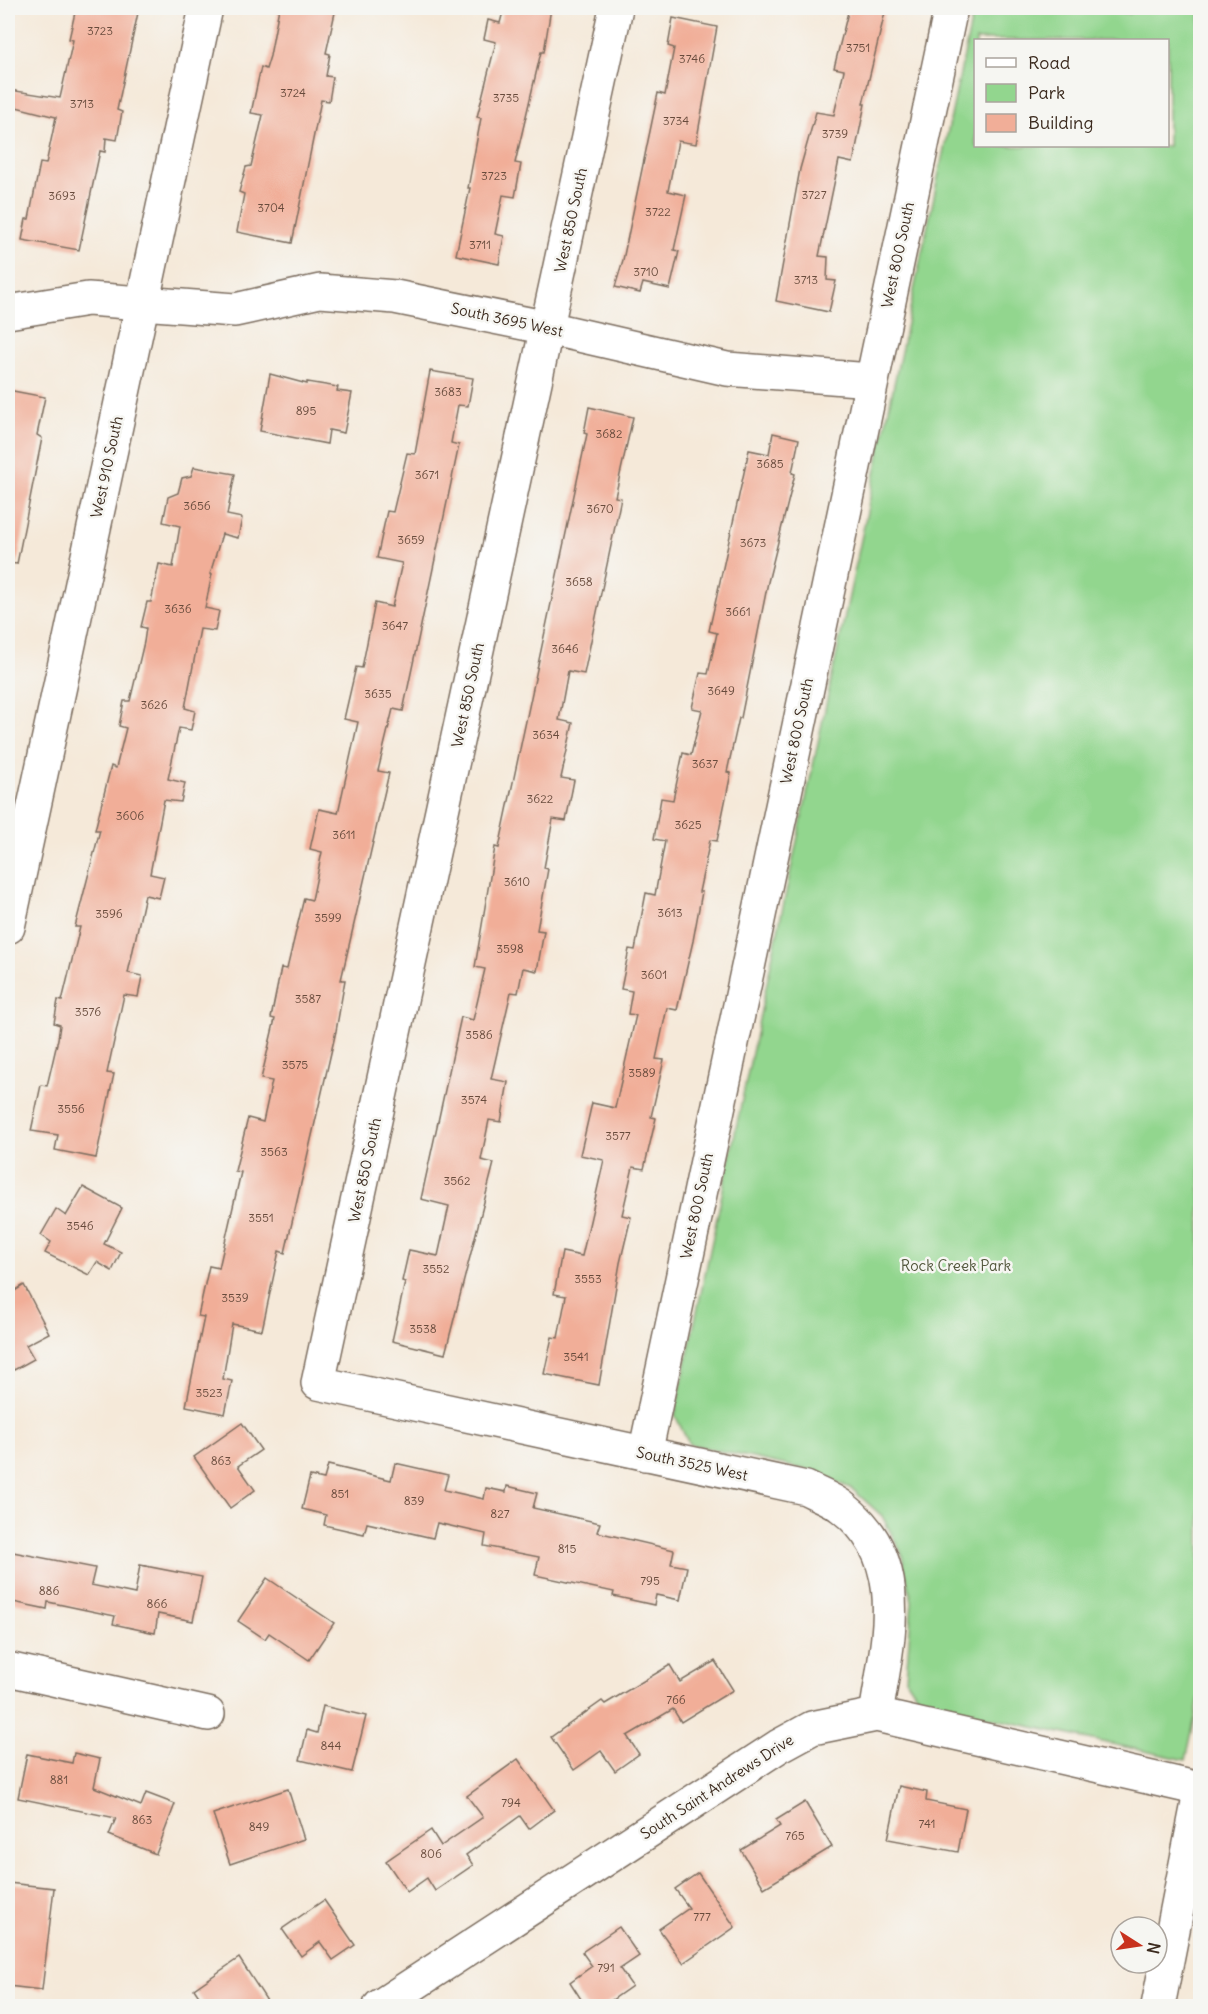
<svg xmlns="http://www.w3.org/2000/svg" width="1208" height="2014" viewBox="0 0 1208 2014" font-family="Delius,sans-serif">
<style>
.green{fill:#92d68e;stroke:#668056;stroke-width:1.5;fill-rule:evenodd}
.building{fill:#f1ae98}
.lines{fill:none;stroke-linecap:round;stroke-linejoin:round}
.minor-casing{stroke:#7c6d5f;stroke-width:36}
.minor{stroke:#fff;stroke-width:33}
.labels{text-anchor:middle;stroke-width:5;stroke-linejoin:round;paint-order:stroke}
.number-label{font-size:12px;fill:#684b3c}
.street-label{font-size:15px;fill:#3b2a1e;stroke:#f6f6f2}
.park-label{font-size:15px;fill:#51553a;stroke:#f6f6f2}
</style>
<rect width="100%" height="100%" fill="#f6f6f2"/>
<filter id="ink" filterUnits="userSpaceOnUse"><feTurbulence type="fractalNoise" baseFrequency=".0167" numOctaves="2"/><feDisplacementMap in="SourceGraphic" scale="12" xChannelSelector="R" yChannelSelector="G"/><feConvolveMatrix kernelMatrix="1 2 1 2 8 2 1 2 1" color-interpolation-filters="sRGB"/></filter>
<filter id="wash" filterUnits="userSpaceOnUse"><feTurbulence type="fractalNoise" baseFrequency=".008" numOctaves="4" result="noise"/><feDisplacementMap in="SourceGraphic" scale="24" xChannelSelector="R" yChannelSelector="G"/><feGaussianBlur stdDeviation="1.35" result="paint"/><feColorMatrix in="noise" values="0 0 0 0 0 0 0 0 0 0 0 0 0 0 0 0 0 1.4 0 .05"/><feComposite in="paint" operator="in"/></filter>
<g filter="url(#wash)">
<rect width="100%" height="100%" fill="#f5e9d9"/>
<!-- green -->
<path class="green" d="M974,8h124l32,6 2,-6h68v1686l-14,66 -264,-57 -16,-24 6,-78 -11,-49 -19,-36 -30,-27 -40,-18 -123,-27 -14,-29zM976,40h192v106h-192z"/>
<g id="blocks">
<!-- building -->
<g class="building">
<path d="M76,8h63l-22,102 5,2 -5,28 -11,-2 -1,14 -5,-1 -21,99 -57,-10 4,-21h3l11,-56 6,1 10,-47 -48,-12 2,-15 50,8 13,-58 -4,-1z"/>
<path d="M279,8h57l-10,45 4,1 -4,22 7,1 -4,24 -8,-1 -29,143 -55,-11 7,-38 -5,-2 7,-25 5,-1 12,-51 -12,-2 10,-46 5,2 4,-13z"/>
<path d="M504,8h47l-7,44h-3l-26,111 6,1 -6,33 -12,-2 -8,39 9,2 -5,28 -43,-9 14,-67h-2l13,-70 -4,-1 19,-75 -12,-3 4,-19 12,3z"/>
<path d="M849,8h37l-23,96h2l-12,59 -14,-3 -20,96 9,1 -1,23 9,1 -7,31 -53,-11 24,-132 16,-57 18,3 10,-45 -10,-2z"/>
<path d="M673,18l44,9 -21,117 -18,-3 -10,50 18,4 -12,55 5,1 -9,38 -27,-6 -3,10 -25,-6 8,-27 35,-167 7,2 9,-47 -6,-2z"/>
<path d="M430,371l43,7 -5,28 -10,-1 -7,38 8,2 -56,266 -10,-2 -15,62 11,2 -48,207h4l-9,51 -51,222 -6,-2 -17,79 -30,-6 -9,55 9,2 -7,33 -39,-8 18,-89 -6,-1 11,-50 10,2 22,-96 -6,-1 13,-53 15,4 9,-41 -11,-2 14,-60 -4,-1 10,-50 6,1 17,-71 8,2 10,-48 -12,-3 9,-40 19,4 20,-91 -14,-3 12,-52 6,1 13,-65 17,4 10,-44 -25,-5 10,-47 6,1 14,-59 8,1z"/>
<path d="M270,374l37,10v-2l31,5 -1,4 15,2 -8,40 -15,-3 -2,14 -67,-13z"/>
<path d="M8,390l37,7 -8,38 5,3 -25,126 -9,-1z"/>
<path d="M589,407l44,10 -18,80 6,1 -37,176 -16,-3 -9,49 14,3 -12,55 13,2 -8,41 -13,-2 -9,49 4,1 -11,61 7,1 -7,40 -14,-3 -5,25 -7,-1 -20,87 17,3 -7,40 -12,-2 -8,40 13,3 -49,191 -53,-13 13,-59 -3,-1 7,-31 29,6 11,-50 -28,-7 40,-182 12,3 12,-51 -10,-2 20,-120 4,1 88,-414 -3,-1z"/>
<path d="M773,433l26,6 -7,34 3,1 -27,108 -27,136h-2l-12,54 4,1 -14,68 -7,-1 -11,52h3l-9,49 -16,69 -10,-2 -11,51 8,1 -13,57 5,1 -12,51 -11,-2 -11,48 9,2 -11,46 -21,122 -55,-11 8,-37 6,1 8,-42 -12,-2 8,-42 20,4 22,-96 -24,-5 12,-52 23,5 21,-93 -8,-1 4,-23 -11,-2 8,-40 6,1 11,-57 9,2 10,-54 -11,-2 7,-41 12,2 10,-47 8,2 11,-45 -10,-2 8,-35 8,1 9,-41 -8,-2 40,-181 20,4z"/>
<path d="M194,467l41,7 -8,41 15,3 -4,20 -16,-4 -12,40h2l-7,34 14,3 -4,20 -15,-2 -15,79 10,3 -4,19 -12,-2 -11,51 17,4 -4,19 -17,-2 -14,74 14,3 -5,21 -14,-3 -17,78 14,3 -4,21 -14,-2 -17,78 7,1 -18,84 -41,-8 3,-15 -27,-4 10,-46 6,1 11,-47 2,-14 -6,-2 4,-23 4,1 18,-74h-5l25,-97h-5l16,-64 5,2 10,-40 -7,-2 5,-25h6l14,-59 2,-14 -5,-1 6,-25h4l8,-38 14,3 7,-41 -17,-4 5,-25 10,-4 4,-15 9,-2z"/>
<path d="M83,1187l39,21 -18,36 17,8 -9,19 -15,-9 -8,13 -44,-22 6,-11 -10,-7 15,-26 10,7z"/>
<path d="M24,1285l25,48 -23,12 8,14 -20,11 -6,-11v-64z"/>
<path d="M242,1423l19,27 -23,16 17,24 -25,18 -36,-51z"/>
<path d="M395,1463l53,12 -4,15 40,9 2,-11 20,4 1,-6 30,7 -4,15 67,15 -3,9 77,18 -3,14 16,3 -7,33 -24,-5 -2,10 -41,-9 1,-4 -79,-17 4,-18 -55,-11 2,-12 -49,-11 -4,15 -66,-15 -3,11 -40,-9 2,-10 -24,-6 8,-33 14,3 4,-14 63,15z"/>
<path d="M13,1552l82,16 -4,17 44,9 5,-29 62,12 -9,44 -35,-7 -3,19 -42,-9 2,-8 -67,-14 -1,7 -39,-8v-21z"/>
<path d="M267,1578l67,45 -25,37 -40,-27 -4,6 -27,-18z"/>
<path d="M715,1661l18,29 -52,32 -8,-13 -46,27 12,18 -24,17 -14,-20 -27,19 -23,-33 51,-36 3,3 65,-39 10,17z"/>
<path d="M323,1706l43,10 -14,56 -52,-12 7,-30 10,3z"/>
<path d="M74,1753l26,6 -6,28 47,19 5,-13 29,11 -19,50 -47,-19 7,-17 -98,-20 9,-44 45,9z"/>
<path d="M518,1759l36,51 -25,19 -9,-13 -54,39 7,10 -38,26 -8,-13 -20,14 -21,-31 45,-31 10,16 42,-29 -16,-21z"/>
<path d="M899,1786l28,6 -1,9 40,8 -8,43 -70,-13z"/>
<path d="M288,1789l16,50 -74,25 -17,-50z"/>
<path d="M805,1802l27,45 -68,41 -23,-38 39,-24 -4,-6z"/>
<path d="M698,1873l37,54 -52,36 -24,-34 30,-21 -14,-19z"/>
<path d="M8,1883l46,5 -12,102 -34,-4z"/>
<path d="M324,1900l31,45 -22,15 -13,-18 -19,14 -19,-27z"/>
<path d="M619,1927l20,29 -19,13 12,17 -30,21h-16l-16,-25 22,-16 -10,-14z"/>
<path d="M239,1958l32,49h-65l-12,-18z"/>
</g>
</g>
</g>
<g filter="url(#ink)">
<use href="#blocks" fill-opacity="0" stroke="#7c6d5f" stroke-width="1.5"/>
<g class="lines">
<defs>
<g id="minor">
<path d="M616,8l-298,1375 488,105c11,6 26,11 36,19 70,53 45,134 34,208"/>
<path d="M8,312l80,-13 147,11 85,-19 75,6 153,31 179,41 144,11"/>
<path d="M8,927l198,-919"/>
<path d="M645,1454l306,-1446"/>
<path d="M8,1669l200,45"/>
<path d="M380,2006l399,-260 33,-18 64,-13 324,74"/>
<path d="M1158,2006l42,-213"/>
</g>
</defs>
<!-- minor casing -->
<use href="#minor" class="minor-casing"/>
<!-- minor -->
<use href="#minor" class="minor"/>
</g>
</g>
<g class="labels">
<!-- number labels -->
<g class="number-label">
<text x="100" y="35">3723</text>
<text x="858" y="52">3751</text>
<text x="692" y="63">3746</text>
<text x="293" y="97">3724</text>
<text x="506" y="102">3735</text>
<text x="82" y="108">3713</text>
<text x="676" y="125">3734</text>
<text x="835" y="138">3739</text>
<text x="494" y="180">3723</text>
<text x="814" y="199">3727</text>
<text x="62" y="200">3693</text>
<text x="271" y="212">3704</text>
<text x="658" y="216">3722</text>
<text x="480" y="249">3711</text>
<text x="646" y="276">3710</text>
<text x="806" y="284">3713</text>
<text x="448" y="396">3683</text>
<text x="306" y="415">895</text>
<text x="609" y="438">3682</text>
<text x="770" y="468">3685</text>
<text x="427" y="479">3671</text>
<text x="197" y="510">3656</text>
<text x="600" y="513">3670</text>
<text x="411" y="544">3659</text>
<text x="753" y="547">3673</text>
<text x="579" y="586">3658</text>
<text x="178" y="613">3636</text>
<text x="738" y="616">3661</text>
<text x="395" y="630">3647</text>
<text x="565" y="653">3646</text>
<text x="721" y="695">3649</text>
<text x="378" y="698">3635</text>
<text x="154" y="709">3626</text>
<text x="546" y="739">3634</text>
<text x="705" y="768">3637</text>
<text x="540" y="803">3622</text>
<text x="130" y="820">3606</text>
<text x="688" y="829">3625</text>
<text x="344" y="839">3611</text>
<text x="517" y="886">3610</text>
<text x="670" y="917">3613</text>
<text x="109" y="918">3596</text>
<text x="328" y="922">3599</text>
<text x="510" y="953">3598</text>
<text x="654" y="979">3601</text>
<text x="308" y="1003">3587</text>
<text x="88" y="1016">3576</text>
<text x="479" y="1039">3586</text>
<text x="295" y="1069">3575</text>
<text x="642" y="1077">3589</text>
<text x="474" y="1104">3574</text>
<text x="71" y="1113">3556</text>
<text x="618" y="1140">3577</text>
<text x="274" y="1156">3563</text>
<text x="457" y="1185">3562</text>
<text x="261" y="1222">3551</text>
<text x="80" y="1230">3546</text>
<text x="436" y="1273">3552</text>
<text x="588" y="1283">3553</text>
<text x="235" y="1302">3539</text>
<text x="423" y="1333">3538</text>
<text x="576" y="1361">3541</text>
<text x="209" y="1397">3523</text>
<text x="221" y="1465">863</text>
<text x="340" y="1498">851</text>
<text x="414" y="1505">839</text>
<text x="500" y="1518">827</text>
<text x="567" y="1553">815</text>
<text x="650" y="1585">795</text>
<text x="49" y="1595">886</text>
<text x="157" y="1608">866</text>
<text x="676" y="1704">766</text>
<text x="331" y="1750">844</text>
<text x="59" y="1784">881</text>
<text x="511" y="1807">794</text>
<text x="142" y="1824">863</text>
<text x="927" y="1828">741</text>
<text x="259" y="1831">849</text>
<text x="795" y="1840">765</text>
<text x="431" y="1858">806</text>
<text x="702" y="1921">777</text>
<text x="606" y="1972">791</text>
</g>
<!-- street labels -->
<g class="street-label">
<text transform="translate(571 220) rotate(-78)" y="5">West 850 South</text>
<text transform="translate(898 255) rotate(-78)" y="5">West 800 South</text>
<text transform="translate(507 320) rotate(12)" y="5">South 3695 West</text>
<text transform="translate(107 467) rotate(-78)" y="5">West 910 South</text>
<text transform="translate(468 695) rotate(-78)" y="5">West 850 South</text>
<text transform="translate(797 731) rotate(-78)" y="5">West 800 South</text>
<text transform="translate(365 1170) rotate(-78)" y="5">West 850 South</text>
<text transform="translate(697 1206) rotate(-78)" y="5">West 800 South</text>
<text transform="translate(692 1464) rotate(12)" y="5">South 3525 West</text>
<text transform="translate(717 1787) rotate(-33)" y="5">South Saint Andrews Drive</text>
</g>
<!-- park labels -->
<g class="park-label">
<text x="956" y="1271">Rock Creek Park</text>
</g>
</g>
<!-- margin -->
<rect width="1208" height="2014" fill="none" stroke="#f6f6f2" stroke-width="30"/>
<!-- legend -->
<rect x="974" y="39" width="195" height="108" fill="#f6f6f2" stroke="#aba49d" stroke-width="1.5"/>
<rect x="986" y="58" width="30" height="9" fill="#ffffff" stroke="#aba49d" stroke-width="1.5"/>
<text x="1028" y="69" font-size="18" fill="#3b2a1e">Road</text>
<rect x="986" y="84" width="30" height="18" fill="#92d68e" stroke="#aba49d" stroke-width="1.5"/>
<text x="1028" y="99" font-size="18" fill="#3b2a1e">Park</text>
<rect x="986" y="114" width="30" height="18" fill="#f1ae98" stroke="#aba49d" stroke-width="1.5"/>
<text x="1028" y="129" font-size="18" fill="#3b2a1e">Building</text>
<!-- north arrow -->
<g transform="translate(1139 1945) rotate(102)"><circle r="28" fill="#f6f6f2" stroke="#aba49d" stroke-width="1.5"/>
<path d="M0-4.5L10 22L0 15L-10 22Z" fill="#c8321e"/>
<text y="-9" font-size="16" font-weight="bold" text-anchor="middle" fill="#3b2a1e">N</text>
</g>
</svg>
